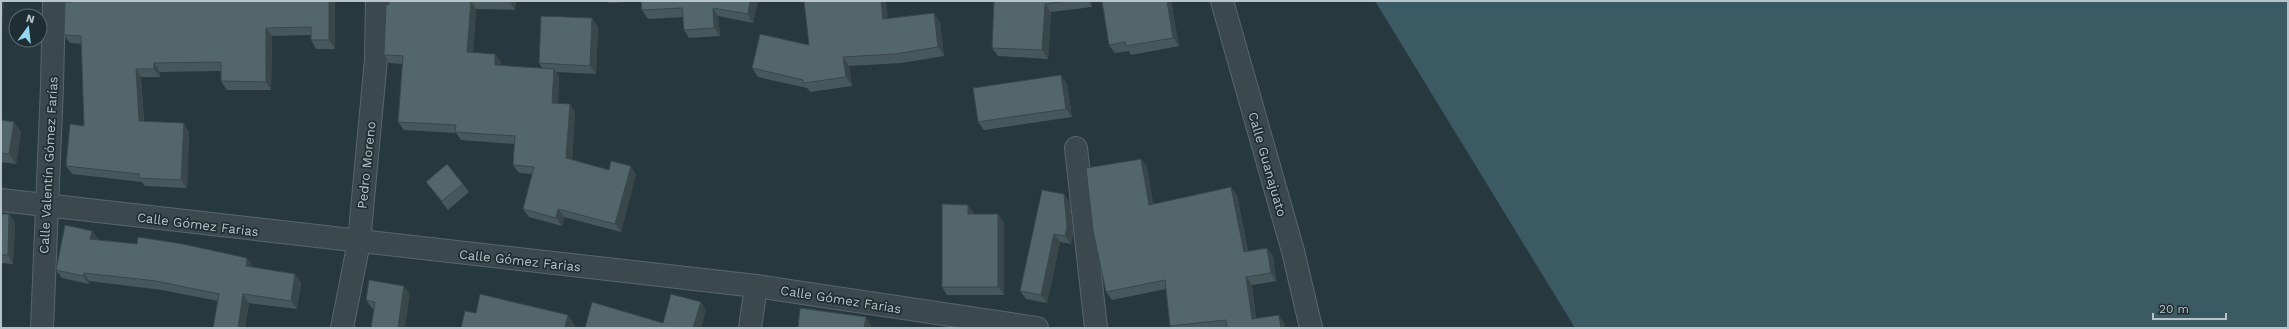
<svg xmlns="http://www.w3.org/2000/svg" width="2289" height="329" viewBox="0 0 2289 329" font-family="'Work Sans',sans-serif">
<style>
.water{fill:#3b5a63}
.lines{fill:none;stroke-linecap:round;stroke-linejoin:round}
.minor-casing{stroke:#58676c;stroke-width:24}
.minor{stroke:#3b494e;stroke-width:22}
.wall{fill:#47585c}
.shaded-wall{fill:#39474b}
.building{fill:#52666b;stroke:#39474b}
.labels{text-anchor:middle;stroke-width:3.5;stroke-linejoin:round;paint-order:stroke}
.street-label{font-size:13px;fill:#b7c4c9;stroke:#1f2e33}
</style>
<rect width="100%" height="100%" fill="#27383e"/>
<!-- water -->
<path class="water" d="M1375,1h913v327h-713z"/>
<g class="lines">
<defs>
<g id="minor">
<path d="M1222,1l71,250 18,77"/>
<path d="M1076,148l20,180"/>
<path d="M1,200l755,86 281,42"/>
<path d="M42,328l10,-242 2,-85"/>
<path d="M342,328l17,-86 17,-183 1,-58"/>
<path d="M750,328l6,-42"/>
</g>
</defs>
<!-- minor casing -->
<use href="#minor" class="minor-casing"/>
<!-- minor -->
<use href="#minor" class="minor"/>
</g>
<!-- wall -->
<g class="wall">
<path d="M71,1h264v48h-19l-5,-9v-5l-39,1 -1,54h-44l-6,-9v-10l-61,1v5h-19l3,44 45,11 -2,56 -42,-2 -3,-4 -70,-8 -6,-8 18,-40 -2,-82 -12,-1 -6,-8z"/>
<path d="M389,1h127l-1,9 -39,-1 -3,44 28,9v4l41,2 -3,-5 59,-36 -2,47 -40,-2 3,5 -1,26 17,9 -3,48 37,10 27,4 -15,58 -57,-15 -2,9 -33,-9 -6,-8 9,-35 -13,-1 -6,-8 1,-21 -53,-4 -5,-7 -52,-3 -6,-8 4,-58 -13,-1 -5,-8z"/>
<path d="M608,1h150l-5,22 -35,-7 2,20 -31,2 -5,-8 -1,-13 -35,2 -6,-9 -1,-9 -32,2z"/>
<path d="M994,1h97l1,6 -41,5 -3,47 -50,-3 -6,-8z"/>
<path d="M1102,1h69l8,45 -48,9 -2,-4 -14,2 -6,-8z"/>
<path d="M888,18l52,4 4,34 -43,7 -52,3 3,20 -42,6 -3,-4 -49,-11 -6,-9 57,-23z"/>
<path d="M1067,84l5,33 -88,13 -6,-8z"/>
<path d="M1,120l13,2 7,10 -5,32 -15,-2z"/>
<path d="M1141,159l6,8 6,37 84,-9 11,56 19,-3 6,8 3,25 -24,4 4,33 29,6v4h-113l-2,-2 -4,-37 -54,11 -6,-8z"/>
<path d="M426,182l37,2 6,8 -21,18z"/>
<path d="M1070,203l3,32 -2,9 -11,-2 -13,61 -21,-4 -6,-8z"/>
<path d="M974,213v1l30,8v73h-57l-5,-8z"/>
<path d="M1,214h8l6,8 -2,42 -12,-1z"/>
<path d="M92,231l6,8v1l155,26v1l42,7 6,9 -4,26 -48,-6 -4,25h-31l4,-27 -56,-11 -73,-9v3l-27,-6 -6,-8z"/>
<path d="M410,294l-36,15 -2,-1 -6,-8z"/>
</g>
<!-- shaded-wall -->
<g class="shaded-wall">
<path d="M1,1h3l-2,27 -1,-1z"/>
<path d="M329,1h6v48l-6,-9z"/>
<path d="M471,1l5,8 -3,51 -6,-8z"/>
<path d="M510,1h6l-1,9 -5,-8z"/>
<path d="M750,1h8l-5,22 -5,-9z"/>
<path d="M881,1h5l3,27 -6,-9z"/>
<path d="M1088,1h3l1,6z"/>
<path d="M1167,1h4l8,45 -6,-8z"/>
<path d="M1045,4l6,8 -3,47 -6,-9z"/>
<path d="M713,8l5,8 2,20 -6,-8z"/>
<path d="M934,13l6,9 4,34 -6,-9z"/>
<path d="M592,18l6,9 -2,47 -6,-8z"/>
<path d="M266,28l6,8 -1,54 -5,-8z"/>
<path d="M495,54l6,8 -1,11 -5,-8z"/>
<path d="M843,57l6,9 3,20 -6,-9z"/>
<path d="M154,63l6,9v5l-6,-8z"/>
<path d="M136,69l5,8 3,52 -5,-8z"/>
<path d="M554,69l5,8 -2,34 -5,-8z"/>
<path d="M1061,75l6,9 5,33 -6,-8z"/>
<path d="M570,104l5,8 -3,54 -6,-8z"/>
<path d="M14,122l7,10 -5,32 -7,-10z"/>
<path d="M184,123l5,9 -2,56 -6,-8z"/>
<path d="M1141,159l6,8 8,46 -6,-8z"/>
<path d="M631,166l5,8 -15,58 -6,-8z"/>
<path d="M1231,187l6,8 12,65 -5,-8z"/>
<path d="M1064,194l6,9 3,32 -2,9 -6,-8z"/>
<path d="M968,205l6,8v9l-6,-8z"/>
<path d="M558,209l6,8 -2,9 -6,-8z"/>
<path d="M9,214l6,8 -2,42 -5,-9z"/>
<path d="M998,214l6,8v73l-6,-8z"/>
<path d="M92,231l6,8 -2,8 -6,-8z"/>
<path d="M1054,234l6,8 -13,61 -6,-8z"/>
<path d="M1267,248l6,8 3,25 -5,-8z"/>
<path d="M247,258l6,8 -2,8 -5,-8z"/>
<path d="M84,273l5,8v3l-6,-8z"/>
<path d="M295,274l6,9 -4,26 -6,-8z"/>
<path d="M1246,277l6,8 5,42 -5,-8z"/>
<path d="M404,286l6,8 -5,34h-7z"/>
<path d="M243,294l6,9 -4,25h-7z"/>
<path d="M701,302l5,8 -5,18h-8z"/>
<path d="M568,315l7,10v3h-10z"/>
<path d="M1279,315l6,9v4h-4z"/>
<path d="M866,317l5,8v3h-7z"/>
</g>
<!-- building -->
<g class="building">
<path d="M71,1h258v39h-18v-13l-45,1v54l-45,-1v-19l-67,1v6h-18l3,52 45,2 -3,57 -42,-2v-4l-73,-8 4,-42 14,2 -3,-90 -17,-1 1,-33h6z"/>
<path d="M389,1h82l-4,51 28,2v11l59,4 -2,34 18,1 -4,54 43,12 2,-9 20,5 -16,58 -57,-15 -2,9 -33,-9 11,-42 -21,-2 2,-29 -60,-4 1,-7 -58,-3 5,-66 -19,-1 2,-51 3,1z"/>
<path d="M482,1h28v1z"/>
<path d="M641,1h109l-2,13 -35,-6 1,20 -30,2 -2,-22 -40,2z"/>
<path d="M804,1h77l2,18 51,-6 4,34 -43,7 -52,3 3,20 -42,6 -1,-3 -51,-12 8,-34 49,11z"/>
<path d="M994,1h75l-24,3 -3,46 -50,-2z"/>
<path d="M1102,1h65l6,37 -47,8 -1,-4 -16,3z"/>
<path d="M541,16l51,2 -2,48 -51,-3z"/>
<path d="M1061,75l5,34 -88,13 -5,-34z"/>
<path d="M1,120l13,2 -5,32 -8,-1z"/>
<path d="M1141,159l8,46 82,-18 13,65 23,-4 4,25 -25,4 6,42 27,-4 2,13h-54l-1,-8 -56,6 -5,-46 -59,12 -13,-61 -7,-63z"/>
<path d="M447,164l16,20 -21,17 -16,-19z"/>
<path d="M1042,190l22,4 3,33 -2,9 -11,-2 -13,61 -21,-4z"/>
<path d="M942,204l26,1v9h30v73h-56z"/>
<path d="M1,214h8l-1,41h-7z"/>
<path d="M65,225l27,6 -2,8 47,5 1,-7 45,7 64,14 -1,8 49,8 -4,27 -48,-7 -5,34h-25l6,-34 -63,-13 -72,-8 -1,3 -27,-6z"/>
<path d="M369,280l35,6 -6,42h-27l4,-26 -9,-2z"/>
<path d="M480,294l88,21 -3,13h-104l4,-17 11,2z"/>
<path d="M671,294l30,8 -8,26h-108l7,-26 71,21z"/>
<path d="M800,308l66,9 -2,11h-66z"/>
</g>
<g class="labels">
<!-- street labels -->
<g class="street-label">
<text transform="translate(1268 164) rotate(74)" y="5">Calle Guanajuato</text>
<text transform="translate(48 165) rotate(-87)" y="5">Calle Valentín Gómez Farías</text>
<text transform="translate(366 165) rotate(-84)" y="5">Pedro Moreno</text>
<text transform="translate(198 224) rotate(7)" y="5">Calle Gómez Farias</text>
<text transform="translate(520 260) rotate(6)" y="5">Calle Gómez Farias</text>
<text transform="translate(841 299) rotate(9)" y="5">Calle Gómez Farias</text>
</g>
</g>
<!-- border -->
<rect width="2289" height="329" fill="none" stroke="#b7c4c9" stroke-width="4"/>
<!-- north arrow -->
<g transform="translate(28 28) rotate(15)"><circle r="19" fill="#1f2e33" stroke="#5c6a6f"/>
<path d="M0-3L7 15L0 10L-7 15Z" fill="#93d7f1"/>
<text y="-6" font-size="11" font-weight="bold" text-anchor="middle" fill="#b7c4c9">N</text>
</g>
<!-- scale -->
<path d="M2153 313v6h73v-6" fill="none" stroke="#b7c4c9" stroke-width="2"/>
<text x="2159" y="313" font-size="12" fill="#b7c4c9" stroke="#1f2e33" stroke-width="3" paint-order="stroke">20 m</text>
</svg>
